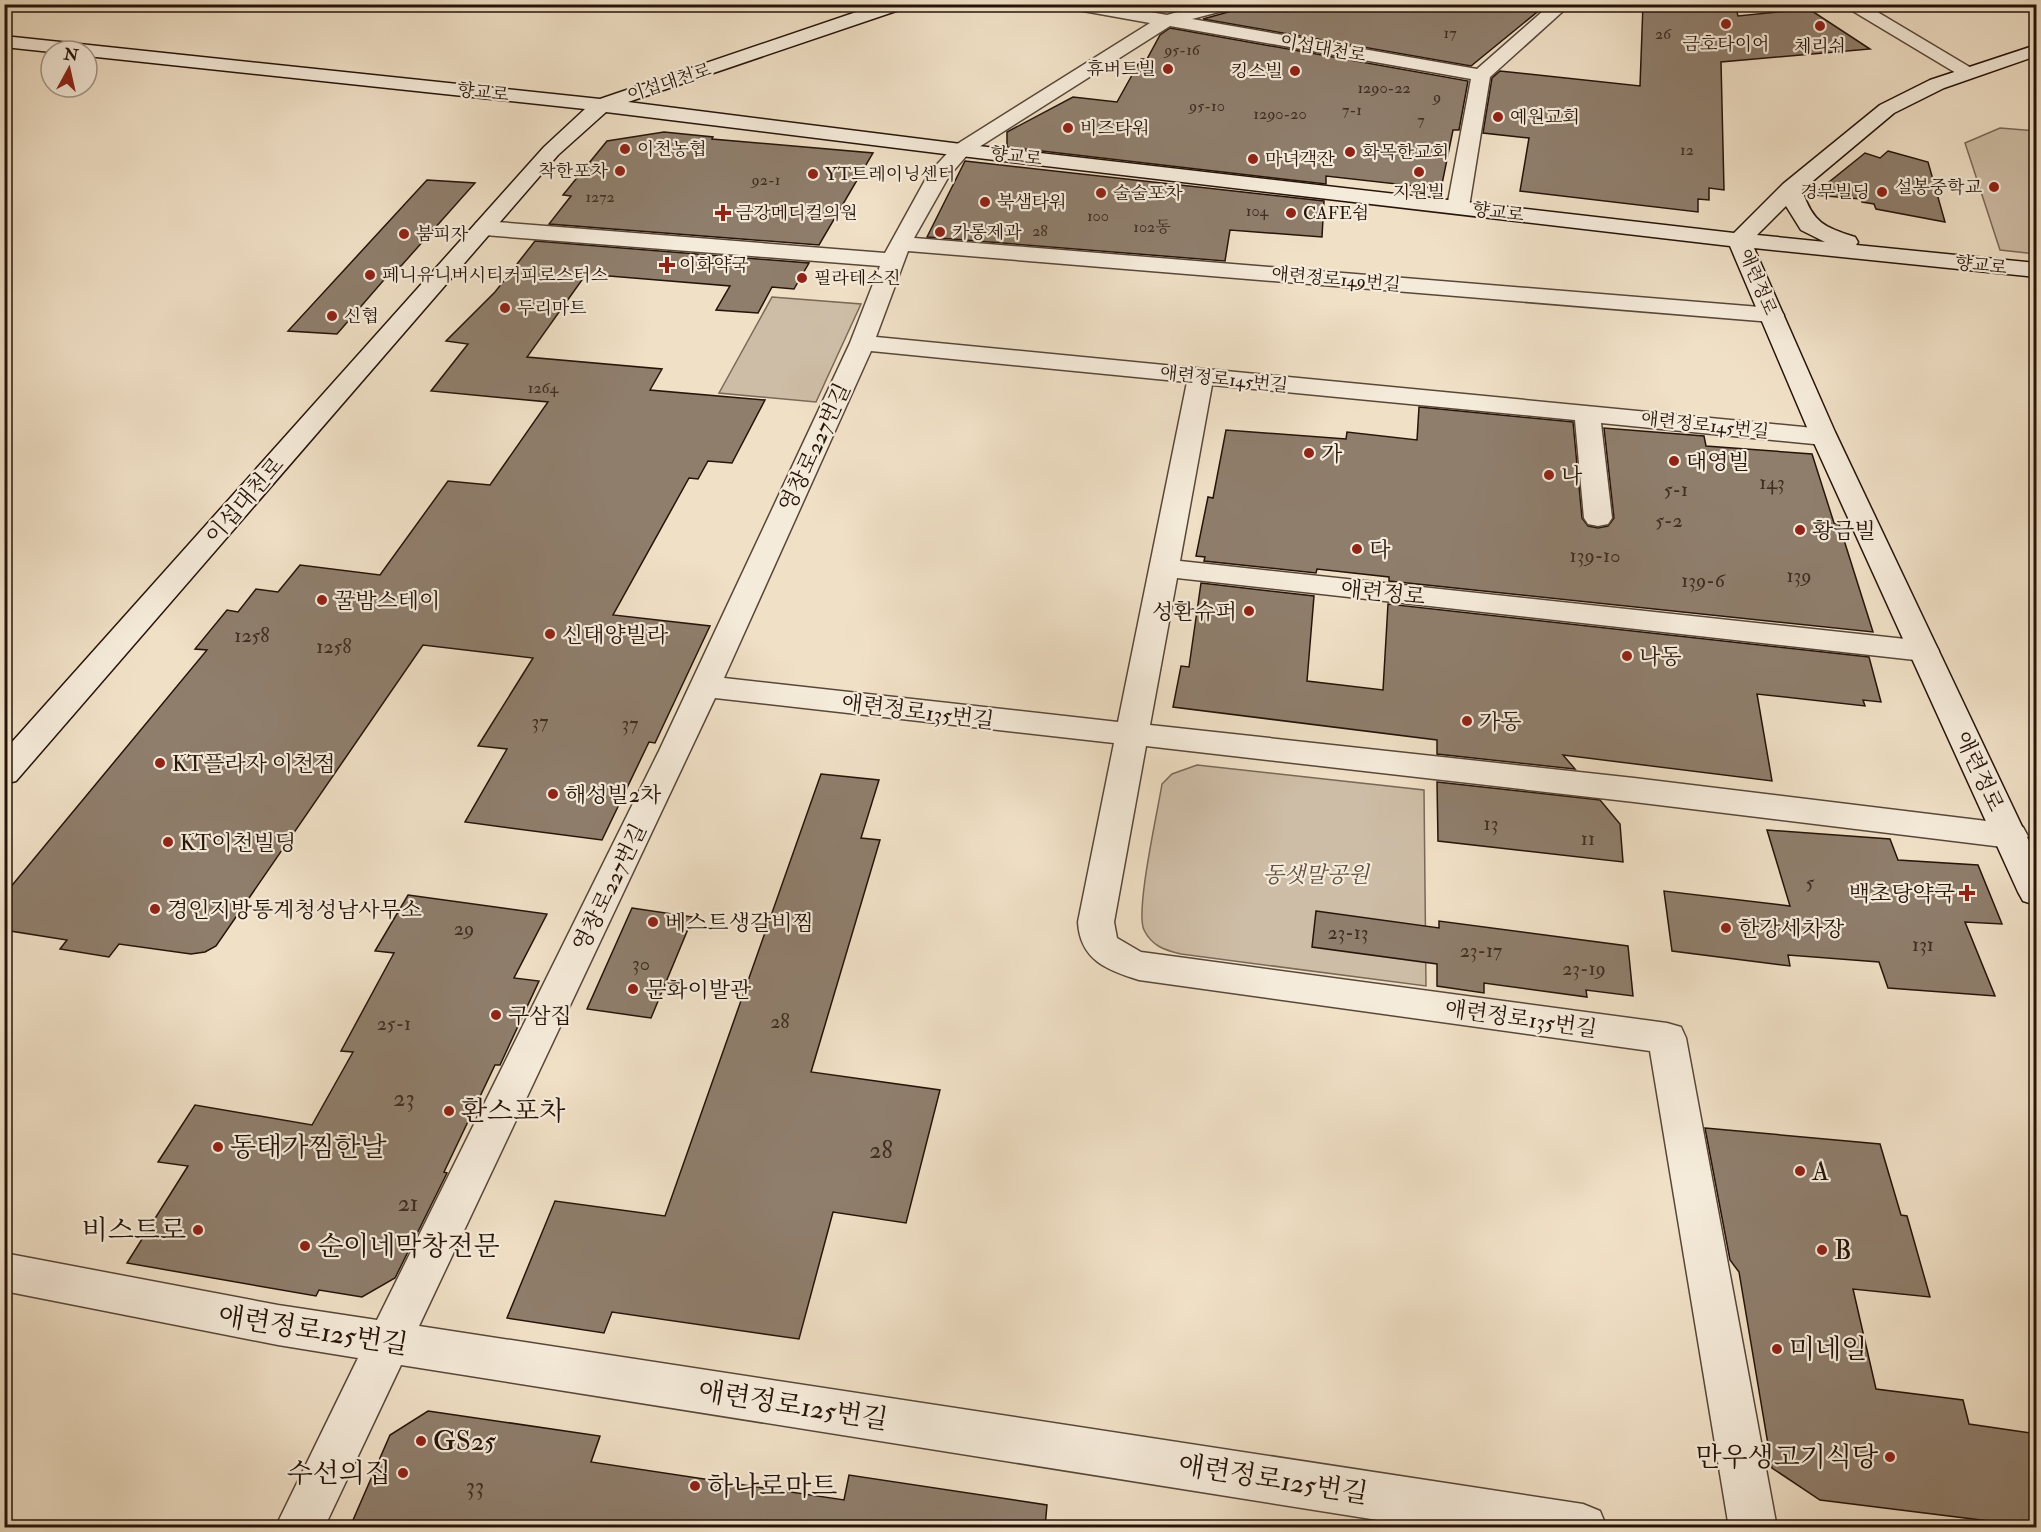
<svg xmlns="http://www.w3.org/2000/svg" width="2041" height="1532" viewBox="0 0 2041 1532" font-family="'IM FELL Double Pica','Noto Serif KR',serif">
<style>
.green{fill:#cebda6;stroke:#7a6858;stroke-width:1.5}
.building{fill:#8f7e6c;stroke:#26140a;stroke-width:1.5}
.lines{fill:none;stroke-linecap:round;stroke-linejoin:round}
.street-casing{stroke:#584739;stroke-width:3}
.secondary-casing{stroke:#26140a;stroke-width:3}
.street{fill:#f5ebda;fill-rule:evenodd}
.secondary{fill:#f5ebda;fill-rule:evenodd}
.poi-dot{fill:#8f2418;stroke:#f5ebda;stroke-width:2}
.labels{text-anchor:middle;stroke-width:4.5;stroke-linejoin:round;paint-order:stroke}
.far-number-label{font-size:16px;fill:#402e22}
.far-poi-label{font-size:18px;fill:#26140a;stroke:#f5ebda;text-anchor:start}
.far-street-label{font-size:18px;fill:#26140a;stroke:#f5ebda}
.number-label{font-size:20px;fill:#402e22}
.street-label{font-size:22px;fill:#26140a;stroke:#f5ebda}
.poi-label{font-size:22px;fill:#26140a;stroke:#f5ebda;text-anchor:start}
.park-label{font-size:22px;font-style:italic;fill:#614f41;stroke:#f5ebda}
.near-number-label{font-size:24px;fill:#402e22}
.near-poi-label{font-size:27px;fill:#26140a;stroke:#f5ebda;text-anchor:start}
.near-street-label{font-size:27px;fill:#26140a;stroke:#f5ebda}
</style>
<rect width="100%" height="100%" fill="#f0e0c6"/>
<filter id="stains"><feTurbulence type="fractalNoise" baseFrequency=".00333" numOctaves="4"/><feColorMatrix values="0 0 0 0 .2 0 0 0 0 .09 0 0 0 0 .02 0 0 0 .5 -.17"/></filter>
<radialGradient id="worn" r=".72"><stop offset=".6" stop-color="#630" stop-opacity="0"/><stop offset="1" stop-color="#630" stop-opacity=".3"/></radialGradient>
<!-- green -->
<g class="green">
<path d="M2000,128l36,3v123l-36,-4 -35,-107z"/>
<path d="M772,297l89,7 -45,98 -97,-9z"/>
<path d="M1197,765l227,25 2,196 -245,-32c-17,-4 -29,-8 -37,-24 -9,-19 14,-120 18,-146l10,-10z"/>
</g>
<!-- building -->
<g class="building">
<path d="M1239,4h308l-76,62 -268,-47 32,-9z"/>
<path d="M1643,4l93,4 2,8 71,-7 61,40 -149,13 3,128 -15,-2v12l-11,-1v13l-178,-21 9,-53 -46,-5 9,-55 8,-7 140,15z"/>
<path d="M1170,28l298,53 -9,49h-6l-12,59 -115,-13v8l-319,-37v-15l66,-35 44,5 24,-43h6l13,-24z"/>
<path d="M664,132l49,5 -1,2 161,14 -54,92 -270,-21 22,-28 -8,-1 44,-54z"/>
<path d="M1888,151l40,11 17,60 -69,-13 -2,-5 -12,-2 -1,-3 -48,-4 52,-42 15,5z"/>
<path d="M965,161l359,40 -2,36 -92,-7 -5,31 -298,-24z"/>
<path d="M427,180l48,3 -74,83h-5l-59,68 -49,-3z"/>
<path d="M535,241l274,22 -15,26 -22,-2 -14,26 -42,-3 14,-24 -133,-11 -2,3 -11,-1 -57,80 135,12 -12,21 115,10 -33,63 -24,-2 -10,18 -9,-1 -76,137 97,11 -55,117 -6,-1 -47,98 -137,-18 42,-73 -29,-3 55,-88 -110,-13 -207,301 -11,6 -14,2 -72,-10 -10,13 -49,-8 7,-9 -63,-10v-35l203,-245 -12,-1 32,-39 11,2 18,-23 22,3 22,-27 80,10 68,-94 42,4 58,-83 -117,-11 37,-47 -22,-3 49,-49z"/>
<path d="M1419,407l154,15 9,96 6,8 10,2 10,-2 6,-8 -10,-90 100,8 2,10 106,8 22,69 5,1 4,13 30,95 -484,-51v-4l-72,-8 -1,4 -112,-12 1,-4 -9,-1 12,-59 5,1 13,-68 120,9 1,-7 70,8z"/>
<path d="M1201,583l113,13 -7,85 76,9 5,-86 481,53 12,45 -18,-2 2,6 -108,-12 15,87 -209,-26 12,14 -138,-15v-14l-264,-33 8,-41 8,1z"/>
<path d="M821,774l58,6 -18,58 19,2 -69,232 129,18 -34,133 -73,-11 -34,127 -187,-27 -8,21 -97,-15 48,-117 110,15z"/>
<path d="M1437,782l163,18 20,24 3,38 -185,-21z"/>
<path d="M1767,830l123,9 8,21 80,5 24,59 -37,-2 30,74 -107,-8 -9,-26 -91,-7 2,11 -118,-15 -8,-60 126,15z"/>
<path d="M408,895l139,19 -33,64 25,3 -39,84h-5l-51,107 3,1 -52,105 -33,19 -43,-7 -3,6 -189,-33 61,-97 -30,-4 37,-57 117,20 41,-73 -12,-1 53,-98 -19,-2z"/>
<path d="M632,908l61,9 -42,101 -64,-9z"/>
<path d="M1316,911l123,17v-7l189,25 5,50 -47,-6 1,7 -103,-14v10l-47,-7v-22l-125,-17z"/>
<path d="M1705,1128l175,16 21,71 6,1 23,81 -77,-8 23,100 87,11 6,24 68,10v93l-217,-27 -48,-32 -33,-196 -9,-12z"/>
<path d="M428,1411l172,25 -9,26 253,38 5,-25 198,30 -2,22h-695l40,-92z"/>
</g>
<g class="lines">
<defs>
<g id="street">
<path d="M1063,4h43l61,11 39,-11h31l-3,4 -42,11 285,50 74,-65h20l-81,73 -21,130 -3,5h-16l-3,-5 24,-128 -301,-53 -202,128 -19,22 -35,62 858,70 8,2 4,5 -4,5 -8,2 -864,-71 -32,86 948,92 9,2 4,6 -4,6 -9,2 -223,-22 11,95 -4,6 -10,2 -10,-2 -4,-6 -9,-98 -363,-35 -32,176 744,80 11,3 4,7 -4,7 -11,3 -747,-83 -27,147 484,53 377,46 12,3 5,9 -5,9 -12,3 -377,-46 -488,-56 -32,176 3,16 24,14 526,71 14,4 5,11 91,490h-48l-79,-477 -511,-71c-32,-10 -59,-20 -61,-58l36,-179 -399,-45 -296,628 1164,178 17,7 7,17h-179l-1027,-163 -77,163h-49l83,-170 -80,-13 -274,-54v-38l274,52 99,15 282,-569 191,-408 30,-77 -396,-31 -8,-2 -3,-5 3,-5 8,-2 401,32 44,-80 25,-27 196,-123 -78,-14zM871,351l316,31 -69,340 -394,-44z"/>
<path d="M1841,4h23l114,68 -10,6 -7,-2z"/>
</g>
<path id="secondary" d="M880,4h28l-3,4 -277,94 333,42 773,89 49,-49 97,-79 50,-25 106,-35v11l-92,32 -50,25 -92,77c11,33 22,37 53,47l3,5 -2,3 180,18v14l-282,-29 81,184 201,424v49l-13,-4 -5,-9 -209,-460 -79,-186 -769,-90 -355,-44 -48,43 -542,626 -12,3v-33l540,-604 41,-38 -498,-53v-5l-36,1 -47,-5v-11l596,63zM1786,206l15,24 24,12 -68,-7z"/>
</defs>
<!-- street casing -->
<use href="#street" class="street-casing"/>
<!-- secondary casing -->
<use href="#secondary" class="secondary-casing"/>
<!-- street -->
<use href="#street" class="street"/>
<!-- secondary -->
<use href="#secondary" class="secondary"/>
</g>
<!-- markers -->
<g class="poi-dot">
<circle cx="1726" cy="24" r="6"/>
<circle cx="1820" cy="26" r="6"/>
<circle cx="1168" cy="69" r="6"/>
<circle cx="1295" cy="71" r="6"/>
<circle cx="1498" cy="117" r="6"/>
<circle cx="1068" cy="128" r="6"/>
<circle cx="625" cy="149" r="6"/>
<circle cx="1350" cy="152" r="6"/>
<circle cx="1253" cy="159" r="6"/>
<circle cx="620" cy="171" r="6"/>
<circle cx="1419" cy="172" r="6"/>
<circle cx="813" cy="174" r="6"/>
<circle cx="1994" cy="187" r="6"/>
<circle cx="1882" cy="192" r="6"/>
<circle cx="1101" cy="193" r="6"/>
<circle cx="985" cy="202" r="6"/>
<path d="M720 204h6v6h6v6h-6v6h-6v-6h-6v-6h6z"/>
<circle cx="1291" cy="213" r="6"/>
<circle cx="940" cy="232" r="6"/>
<circle cx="404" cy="234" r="6"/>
<path d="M664 256h6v6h6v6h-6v6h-6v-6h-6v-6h6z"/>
<circle cx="370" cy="275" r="6"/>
<circle cx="802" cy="278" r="6"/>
<circle cx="505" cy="308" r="6"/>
<circle cx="332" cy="316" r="6"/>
<circle cx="1309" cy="453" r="6"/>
<circle cx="1674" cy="461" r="6"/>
<circle cx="1549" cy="475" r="6"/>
<circle cx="1800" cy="530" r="6"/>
<circle cx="1357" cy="549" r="6"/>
<circle cx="322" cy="600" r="6"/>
<circle cx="1249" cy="611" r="6"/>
<circle cx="550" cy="634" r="6"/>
<circle cx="1627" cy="656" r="6"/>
<circle cx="1467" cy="721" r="6"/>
<circle cx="160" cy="763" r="6"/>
<circle cx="553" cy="794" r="6"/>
<circle cx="168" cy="842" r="6"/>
<path d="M1964 884h6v6h6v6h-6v6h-6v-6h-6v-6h6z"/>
<circle cx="155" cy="909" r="6"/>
<circle cx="653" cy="922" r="6"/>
<circle cx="1726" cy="928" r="6"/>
<circle cx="633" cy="989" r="6"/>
<circle cx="496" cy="1015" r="6"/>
<circle cx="449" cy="1111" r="6"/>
<circle cx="218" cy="1147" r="6"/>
<circle cx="1800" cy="1171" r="6"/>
<circle cx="198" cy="1230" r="6"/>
<circle cx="305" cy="1246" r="6"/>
<circle cx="1822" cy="1250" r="6"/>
<circle cx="1777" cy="1349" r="6"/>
<circle cx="421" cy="1441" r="6"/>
<circle cx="1890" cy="1457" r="6"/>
<circle cx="403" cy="1473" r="6"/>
<circle cx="695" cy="1486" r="6"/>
</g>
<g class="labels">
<!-- far-number labels -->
<g class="far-number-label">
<text x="1450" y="38">17</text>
<text x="1663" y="39">26</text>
<text x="1182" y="55">95-16</text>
<text x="1384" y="93">1290-22</text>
<text x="1437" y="102">9</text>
<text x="1207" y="111">95-10</text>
<text x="1352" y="115">7-1</text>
<text x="1280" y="119">1290-20</text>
<text x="1421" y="125">7</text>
<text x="1687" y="155">12</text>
<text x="766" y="185">92-1</text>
<text x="600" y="202">1272</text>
<text x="1257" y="216">104</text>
<text x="1098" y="221">100</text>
<text x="1152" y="232">102동</text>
<text x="1040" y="236">28</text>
<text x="543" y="393">1264</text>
</g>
<!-- far-poi labels -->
<g class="far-poi-label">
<text x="1726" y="50" text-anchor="middle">금호타이어</text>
<text x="1820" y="52" text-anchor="middle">체리쉬</text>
<text x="1156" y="75" text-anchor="end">휴버트빌</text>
<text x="1283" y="77" text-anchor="end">킹스빌</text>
<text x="1510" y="123">예원교회</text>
<text x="1080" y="134">비즈타워</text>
<text x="637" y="155">이천농협</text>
<text x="1362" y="158">화목한교회</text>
<text x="1265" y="165">마녀객잔</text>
<text x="608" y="177" text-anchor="end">착한포차</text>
<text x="825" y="180">YT트레이닝센터</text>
<text x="1982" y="193" text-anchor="end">설봉중학교</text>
<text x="1419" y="198" text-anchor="middle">지원빌</text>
<text x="1870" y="198" text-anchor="end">경무빌딩</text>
<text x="1113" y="199">술술포차</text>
<text x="997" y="208">북샘타워</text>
<text x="736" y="219">금강메디컬의원</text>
<text x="1303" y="219">CAFE쉼</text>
<text x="952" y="238">카롱제과</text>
<text x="416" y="240">붐피자</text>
<text x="679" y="271">이화약국</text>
<text x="382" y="281">페니유니버시티커피로스터스</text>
<text x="814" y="284">필라테스진</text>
<text x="517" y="314">두리마트</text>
<text x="344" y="322">신협</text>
</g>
<!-- far-street labels -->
<g class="far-street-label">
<text transform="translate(1323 48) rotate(10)" y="6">이섭대천로</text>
<text transform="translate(669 82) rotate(-18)" y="6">이섭대천로</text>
<text transform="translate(483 92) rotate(6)" y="6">향교로</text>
<text transform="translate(1016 156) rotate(7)" y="6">향교로</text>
<text transform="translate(1498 212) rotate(7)" y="6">향교로</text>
<text transform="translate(1981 265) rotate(6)" y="6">향교로</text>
<text transform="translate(1336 279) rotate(5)" y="6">애련정로149번길</text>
<text transform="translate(1758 282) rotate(67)" y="6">애련정로</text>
<text transform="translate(1224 379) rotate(6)" y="6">애련정로145번길</text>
<text transform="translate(1705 425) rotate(6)" y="6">애련정로145번길</text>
</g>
<!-- number labels -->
<g class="number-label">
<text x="1772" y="489">143</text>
<text x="1676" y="496">5-1</text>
<text x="1669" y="527">5-2</text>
<text x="1595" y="562">139-10</text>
<text x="1799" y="582">139</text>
<text x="1703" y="587">139-6</text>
<text x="252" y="642">1258</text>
<text x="334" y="653">1258</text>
<text x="540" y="728">37</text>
<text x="630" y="730">37</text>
<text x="1491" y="830">13</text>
<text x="1588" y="845">11</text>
<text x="1810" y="889">5</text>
<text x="464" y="935">29</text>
<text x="1348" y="939">23-13</text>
<text x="1923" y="951">131</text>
<text x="1481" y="957">23-17</text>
<text x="641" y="970">30</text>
<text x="1584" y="975">23-19</text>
<text x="780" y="1028">28</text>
<text x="394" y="1030">25-1</text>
</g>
<!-- street labels -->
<g class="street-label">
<text transform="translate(814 447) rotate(-65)" y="8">영창로227번길</text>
<text transform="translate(244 500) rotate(-49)" y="8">이섭대천로</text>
<text transform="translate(1383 592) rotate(6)" y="8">애련정로</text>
<text transform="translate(918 711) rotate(7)" y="8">애련정로135번길</text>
<text transform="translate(1980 771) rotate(65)" y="8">애련정로</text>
<text transform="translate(609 887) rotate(-64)" y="8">영창로227번길</text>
<text transform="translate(1521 1018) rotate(8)" y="8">애련정로135번길</text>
</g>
<!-- poi labels -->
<g class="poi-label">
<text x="1321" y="461">가</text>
<text x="1686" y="469">대영빌</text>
<text x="1561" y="483">나</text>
<text x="1812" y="538">황금빌</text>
<text x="1369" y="557">다</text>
<text x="334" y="608">꿀밤스테이</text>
<text x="1237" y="619" text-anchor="end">성환슈퍼</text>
<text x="562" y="642">신태양빌라</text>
<text x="1639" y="664">나동</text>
<text x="1479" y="729">가동</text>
<text x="172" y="771">KT플라자 이천점</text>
<text x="565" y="802">해성빌2차</text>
<text x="180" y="850">KT이천빌딩</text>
<text x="1955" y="901" text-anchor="end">백초당약국</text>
<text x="167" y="917">경인지방통계청성남사무소</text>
<text x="665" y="930">베스트생갈비찜</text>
<text x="1738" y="936">한강세차장</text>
<text x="645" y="997">문화이발관</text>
<text x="508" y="1023">구삼집</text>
</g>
<!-- park labels -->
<g class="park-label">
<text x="1316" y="882">동샛말공원</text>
</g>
<!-- near-number labels -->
<g class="near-number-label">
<text x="404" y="1106">23</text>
<text x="881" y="1158">28</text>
<text x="408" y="1211">21</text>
<text x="475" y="1494">33</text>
</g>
<!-- near-poi labels -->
<g class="near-poi-label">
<text x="461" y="1120">환스포차</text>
<text x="230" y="1156">동태가찜한날</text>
<text x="1812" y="1180">A</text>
<text x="186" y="1239" text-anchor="end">비스트로</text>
<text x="317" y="1255">순이네막창전문</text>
<text x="1834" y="1259">B</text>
<text x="1789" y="1358">미네일</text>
<text x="433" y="1450">GS25</text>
<text x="1878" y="1466" text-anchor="end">만우생고기식당</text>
<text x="391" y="1482" text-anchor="end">수선의집</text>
<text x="707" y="1495">하나로마트</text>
</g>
<!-- near-street labels -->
<g class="near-street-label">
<text transform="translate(313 1330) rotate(9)" y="9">애련정로125번길</text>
<text transform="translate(793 1405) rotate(9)" y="9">애련정로125번길</text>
<text transform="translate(1273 1479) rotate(9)" y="9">애련정로125번길</text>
</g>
</g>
<!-- margin -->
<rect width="2041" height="1532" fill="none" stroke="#f0e0c6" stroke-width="24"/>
<rect x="6" y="6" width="2029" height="1520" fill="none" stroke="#26140a" stroke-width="3"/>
<rect x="12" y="12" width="2017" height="1508" fill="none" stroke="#26140a" stroke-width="1.5"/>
<!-- north arrow -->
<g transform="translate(69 69) rotate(8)"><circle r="28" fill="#f5ebda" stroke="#a29587" stroke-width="1.5"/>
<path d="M0-4.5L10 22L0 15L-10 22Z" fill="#8f2418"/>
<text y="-9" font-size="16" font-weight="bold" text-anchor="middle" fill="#26140a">N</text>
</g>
<rect width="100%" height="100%" filter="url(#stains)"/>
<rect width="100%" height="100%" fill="url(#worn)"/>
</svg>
